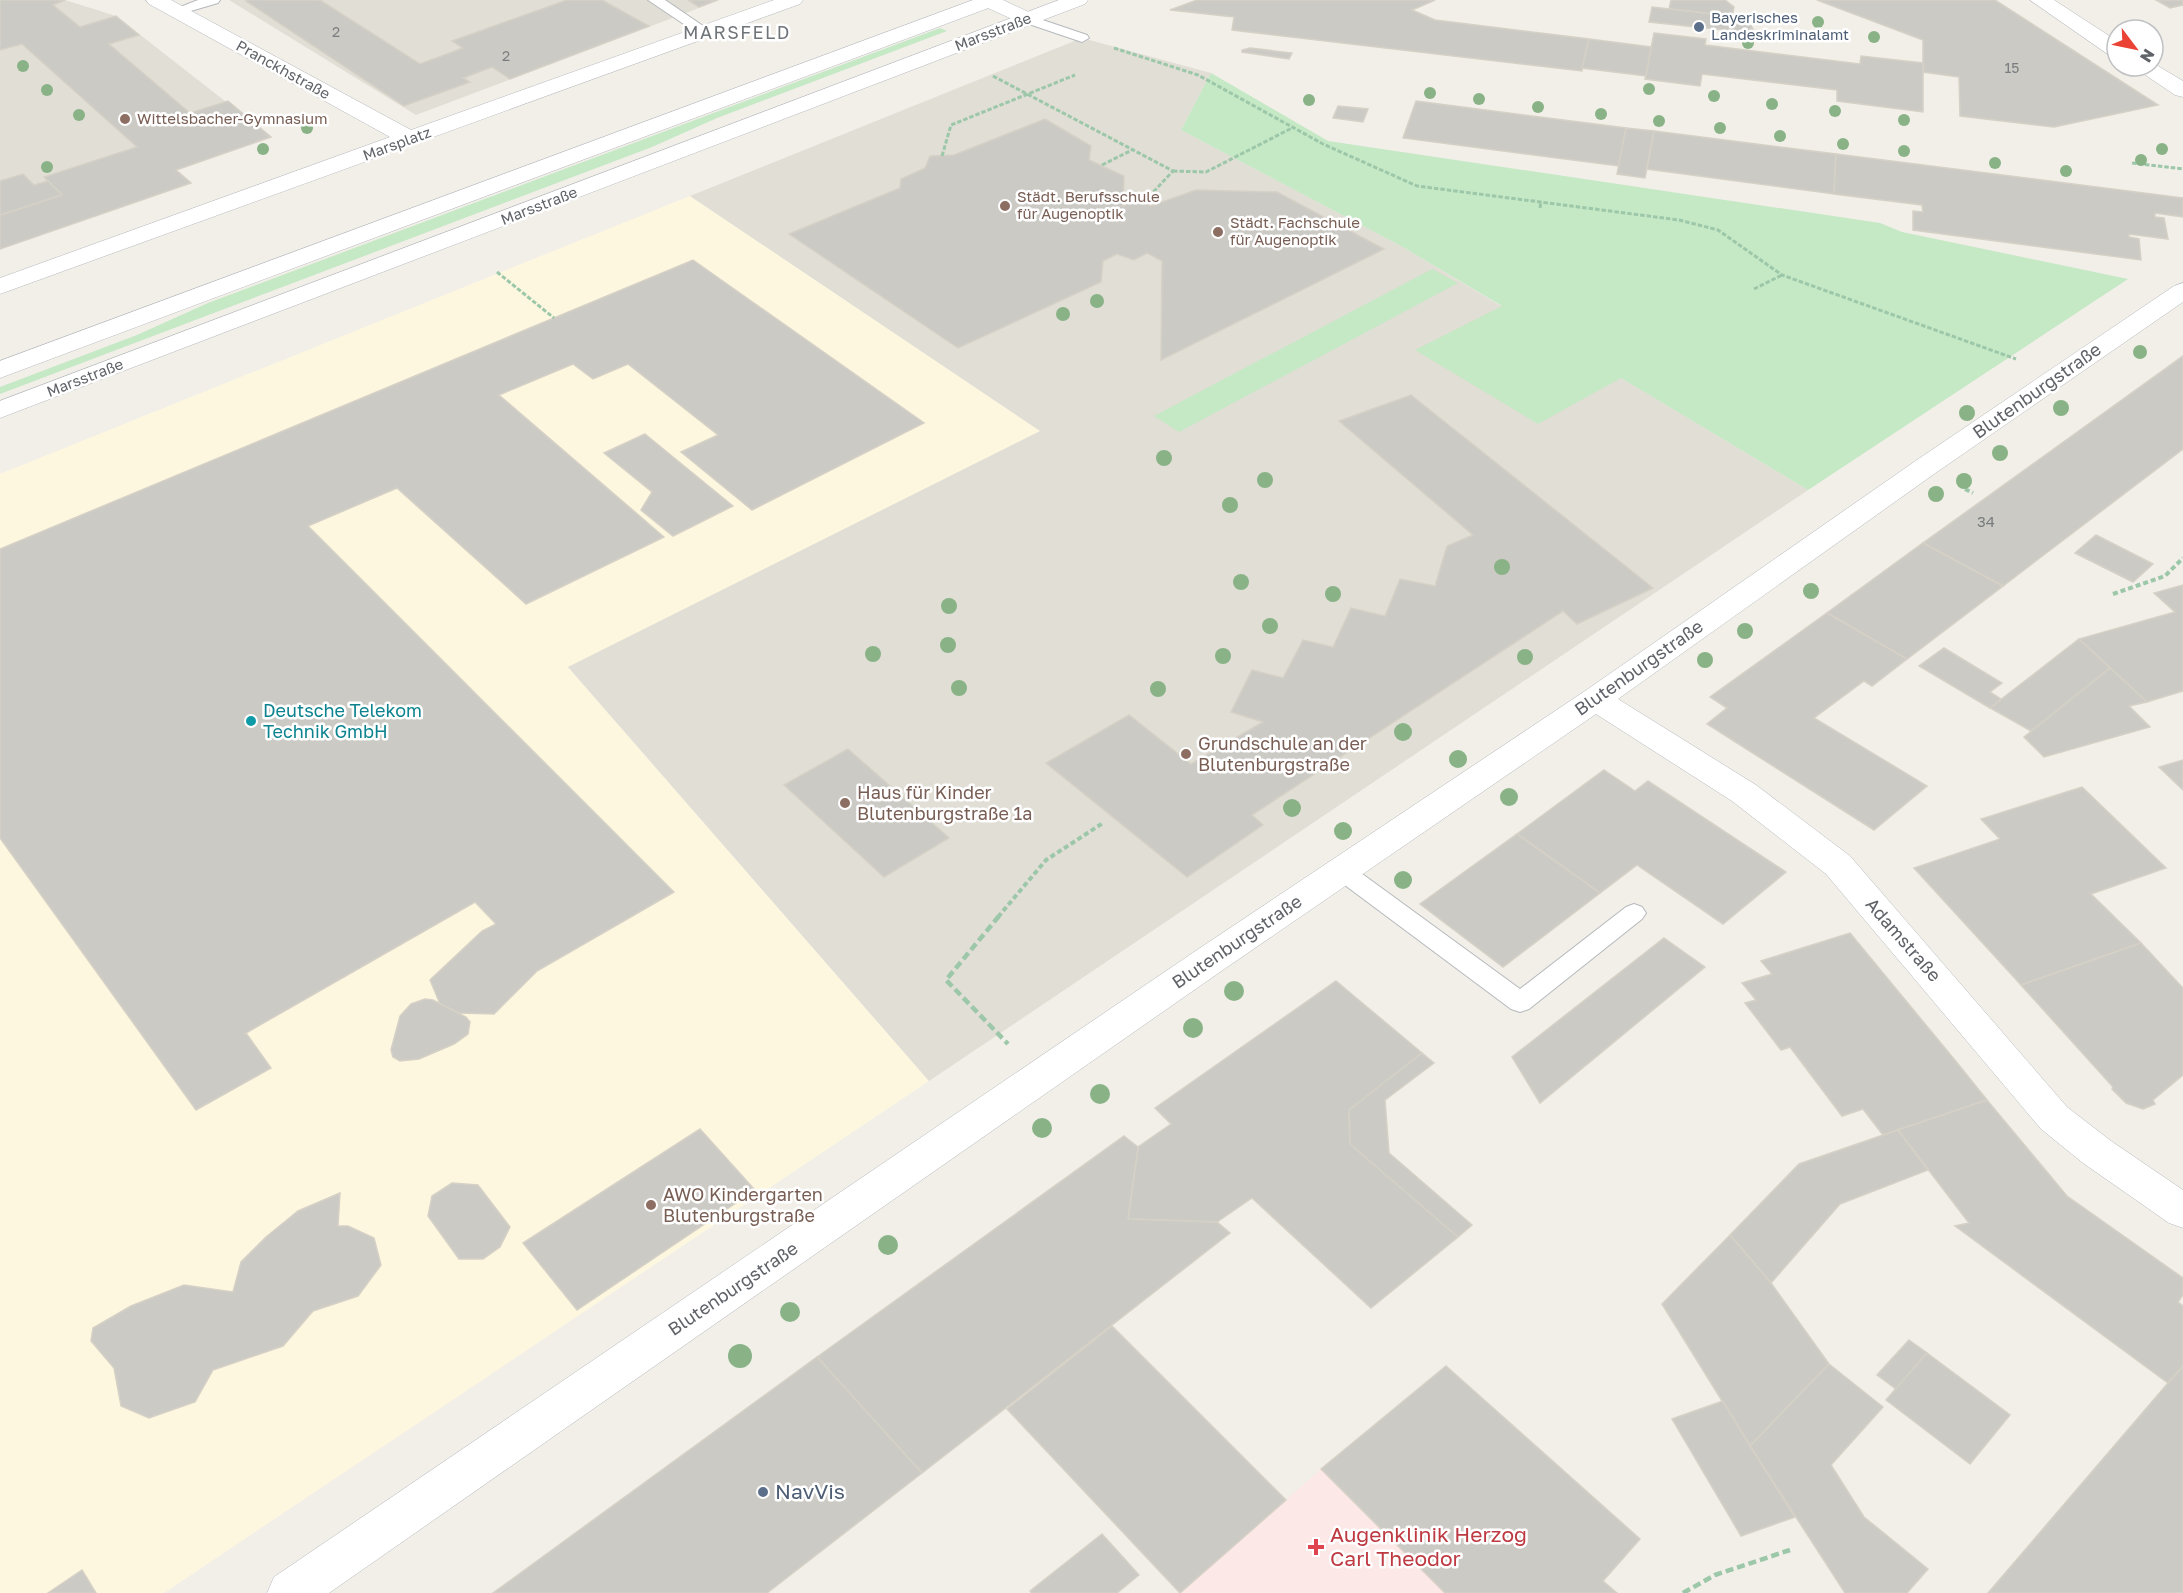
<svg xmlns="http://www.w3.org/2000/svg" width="2183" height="1593" viewBox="0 0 2183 1593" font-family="'Golos Text',sans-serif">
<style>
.commercial{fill:#fef7e0}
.education{fill:#e1ded6}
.medical{fill:#fce8e6}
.green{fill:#c5e8c5}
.building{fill:#cccac5;stroke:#d6d1c6;stroke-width:1.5}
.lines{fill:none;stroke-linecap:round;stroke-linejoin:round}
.service-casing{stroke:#b5b8bc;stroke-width:2}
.minor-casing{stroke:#b5b8bc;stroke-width:1}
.secondary-casing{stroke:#b6babf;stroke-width:1}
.path-far2{stroke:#9cc7a9;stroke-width:3;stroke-dasharray:4.5 2;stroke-linecap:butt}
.path-far1{stroke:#9cc7a9;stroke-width:4;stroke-dasharray:5 3;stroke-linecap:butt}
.path{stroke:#9cc7a9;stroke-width:4.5;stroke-dasharray:8 4;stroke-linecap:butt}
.service{fill:#fff;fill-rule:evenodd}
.minor{fill:#fff;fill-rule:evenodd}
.secondary{fill:#fff;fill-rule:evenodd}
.tree{fill:#89b387}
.service-dot{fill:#5c6f8a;stroke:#fff;stroke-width:2}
.education-dot{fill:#8d6e63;stroke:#fff;stroke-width:2}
.culture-dot{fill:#0f9aa8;stroke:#fff;stroke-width:2}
.health-dot{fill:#e0444e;stroke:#fff;stroke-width:2}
.labels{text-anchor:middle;stroke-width:5;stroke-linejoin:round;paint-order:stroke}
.far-number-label{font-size:14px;fill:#7a7d7f}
.far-service-label{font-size:15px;fill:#4e5e75;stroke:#fff;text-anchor:start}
.far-street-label{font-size:15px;fill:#5f6368;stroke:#fff}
.far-education-label{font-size:15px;fill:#785e54;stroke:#fff;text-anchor:start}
.number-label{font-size:15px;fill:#7a7d7f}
.far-quarter-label{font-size:18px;letter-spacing:1.5px;fill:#70757a;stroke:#fff}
.street-label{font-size:18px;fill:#5f6368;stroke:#fff}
.culture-label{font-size:18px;fill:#0d838f;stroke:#fff;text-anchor:start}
.education-label{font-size:18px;fill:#785e54;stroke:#fff;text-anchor:start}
.near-service-label{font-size:21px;fill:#4e5e75;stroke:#fff;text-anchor:start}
.near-health-label{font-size:21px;fill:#be3a42;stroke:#fff;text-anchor:start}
</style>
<rect width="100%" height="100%" fill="#f1efe8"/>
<!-- commercial -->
<path class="commercial" d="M690,196l351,235 -473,236 361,414 -765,512h-164v-1119z"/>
<!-- education -->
<g class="education">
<path d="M0,0h65l51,16 155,121 -95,33 15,13 -191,66z"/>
<path d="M229,0h491l-304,115z"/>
<path d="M1082,38l129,35 -30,57 220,116 407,244 -879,591 -361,-414 472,-236 -350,-235z"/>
</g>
<!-- medical -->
<path class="medical" d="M1321,1469l124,124h-265z"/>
<!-- green -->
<g class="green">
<path d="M940,28l7,3 -230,87 -65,29 -652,247v-7l137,-52 71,-32z"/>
<path d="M1211,73l117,68 552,82 22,9 226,47 -320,211 -187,-112 -83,46 -123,-74 87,-44 -101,-60 -220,-116z"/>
<path d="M1432,269l26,14 -279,149 -25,-16z"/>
</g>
<!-- building -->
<g class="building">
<path d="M0,0h65l-12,5 27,22 36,-11 23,19 -30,9 81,69 38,-12 43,36 -95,33 15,13 -191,66v-34l62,-20 -18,-18 93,-30 -115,-103 -22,6z"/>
<path d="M250,0h70l100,64 43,-16 -11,-7 115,-41h35l47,26 -139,53 -18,-12 -29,11 7,4 -66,24 -158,-105z"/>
<path d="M688,0h29l-18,7z"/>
<path d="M1197,0h238l-23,10 23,10 154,19 -7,32 -350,-41 2,-13 -64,-7z"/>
<path d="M1671,0h54l9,7 -2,9 -63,-7z"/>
<path d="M1817,0h178l163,105 -104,22 -94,-11 -1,-39 -36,-5v-32z"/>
<path d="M2156,0h27v5l-13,3z"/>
<path d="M1652,7l95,11 8,15 -106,-11z"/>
<path d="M1654,33l52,6 -1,6 155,19 1,-8 62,7v49l-86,-11v-11l-135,-16 -2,12 -55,-7z"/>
<path d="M1589,39l62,8 -5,29 -64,-8z"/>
<path d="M1250,48l42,5 -3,6 -47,-7v-2z"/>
<path d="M1416,101l210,27 -7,38 -216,-28z"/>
<path d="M1338,106l30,3 -5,13 -30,-4z"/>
<path d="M1045,119l46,27 -2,14 35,16 -1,30 14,-6 14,6 45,-16 81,2 107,57 -223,111 1,-99 -15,-8 -13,7 -17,-6 -14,7 -2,21 -143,66 -169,-114 111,-46 1,-9 24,-11 5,-12 24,-1z"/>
<path d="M1626,128l28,3 -9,47 -28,-4z"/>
<path d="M1654,131l182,23 -2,40 -187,-25z"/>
<path d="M1836,154l347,44v19l-28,-4v4l9,1 4,21 -39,-5v3l10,2 2,21 -228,-30v-19l10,1 -1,-7 -88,-11z"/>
<path d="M23,174l11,11 14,-4 14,14 -62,20v-34z"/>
<path d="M693,260l231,163 -172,87 -71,-58 37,-17 -90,-71 -35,15 -20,-15 -74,31 165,142 -138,67 -129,-116 -89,38 366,366 -137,79 -43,43 -35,-1 -19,-9 -10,-24 52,-49 14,-7 -21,-22 -229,131 25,35 -75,42 -196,-272v-289z"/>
<path d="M2183,356v93l-180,137 -80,-43z"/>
<path d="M1411,395l242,193 -76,36 -14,-13 -311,204 11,10 -76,52 -141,-114 83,-48 62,49 72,-42 -32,-10 21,-42 31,8 20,-38 30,7 18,-39 34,8 15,-37 35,7 12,-40 26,-11 -134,-114z"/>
<path d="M645,434l88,72 -60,30 -32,-26 11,-18 -48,-39z"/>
<path d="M2096,535l57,29 -20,18 -58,-29z"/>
<path d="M1923,543l80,43 -96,73 -80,-46z"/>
<path d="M2183,585v106l-36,11 -68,-63 96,-27 -21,-19z"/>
<path d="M1827,613l80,46 -35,27 -8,-5 -50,37 113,68 -53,44 -167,-106 20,-16 -17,-11z"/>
<path d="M2079,639l31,29 -77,64 -43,-24z"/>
<path d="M1944,648l58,35 -12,9 11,7 -11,9 -71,-42z"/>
<path d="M2110,668l37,34 -18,4 21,21 -106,30 -20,-20z"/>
<path d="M848,749l101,89 -65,39 -100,-92z"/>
<path d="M2183,760v30l-24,-23z"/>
<path d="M1604,770l31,21 13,-10 138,91 -63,52 -86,-59 -37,28 -83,-59z"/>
<path d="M2082,787l84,81 -75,26 50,49 -120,42 -107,-117 86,-29 -19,-20z"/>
<path d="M1517,834l83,59 -97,74 -83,-63z"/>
<path d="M1850,933l104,126 33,41 -104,35 -20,-26 -21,7 -52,-69 -9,3 -36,-47 11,-3 -14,-17 30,-9 -11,-13z"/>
<path d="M1664,938l41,29 -165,136 -28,-46z"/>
<path d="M2141,943l42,45v87l-30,25 2,4 -12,5 -17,-6 -14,-14 1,-2 -92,-102z"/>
<path d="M1336,981l86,72 -73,57 1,34 108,93 -87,71 -119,-110 -35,24 -89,-3 10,-72 33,-23 -16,-16z"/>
<path d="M425,999l8,1 33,17 4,5 -2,12 -14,10 -35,15 -19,2 -7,-4 -2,-7 9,-34 11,-12z"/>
<path d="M1422,1053l12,10 -49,37 4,53 83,72 -14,12 -108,-93 -1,-34z"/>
<path d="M1987,1100l80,96 116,82v17l-5,7 5,4v60l-15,17 -213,-157 14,-3 -71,-93z"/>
<path d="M700,1129l55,61 -178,120 -54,-67z"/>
<path d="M1898,1130l30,40 -88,34 -69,79 -41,-48 69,-71z"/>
<path d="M1124,1136l14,11 -10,72 89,3 13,11 -308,240 -105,-116z"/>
<path d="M452,1183l26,2 32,42 -10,20 -17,12h-24l-31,-43 4,-20z"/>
<path d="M340,1193l-2,33h10l26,12 7,27 -23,31 -45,15 -30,35 -70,24 -18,32 -46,16 -28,-12 -7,-38 -23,-27 2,-13 38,-22 53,-21 49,7 8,-30 25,-25 32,-26z"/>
<path d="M1730,1235l41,48 58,81 -79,82 -88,-142z"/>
<path d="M1112,1326l174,174 -106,93 -173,-184z"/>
<path d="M1909,1340l18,13 -31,36 -19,-14z"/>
<path d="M1927,1353l83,62 -40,49 -84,-64z"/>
<path d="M817,1357l105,116 -155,120h-274z"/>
<path d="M1829,1364l54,43 -52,58 33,52 64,52 -21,24h-62l-95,-147z"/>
<path d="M1446,1366l194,173 -37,42 14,12h-172l-124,-124z"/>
<path d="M2183,1366v227h-195l180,-210z"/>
<path d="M1723,1401l27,45 45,71 -54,19 -69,-117z"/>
<path d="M1102,1534l37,41 -22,18h-85l-2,-2z"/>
<path d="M82,1570l14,23h-48z"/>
</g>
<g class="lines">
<defs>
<g id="service">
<path d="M198,0h22l-2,3 -41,12 -7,-4z"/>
<path d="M648,0h17l47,32 -7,4 -5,-1z"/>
<path d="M1028,15l59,20 2,3 -7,4 -59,-20 -2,-3z"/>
<path d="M1342,862l8,3 170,124 106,-82 8,-3 8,3 4,6 -4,6 -113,90 -9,3 -9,-3 -177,-132 -4,-6 4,-6z"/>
</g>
<g id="minor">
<path d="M146,0h25l240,130 363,-130h29l-3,4 -800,290v-16l390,-141 -241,-133z"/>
<path d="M976,0h27l32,15 3,4 -3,4h-14l-42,-19z"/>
<path d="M2030,0h24l63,41v15l-8,-1z"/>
<path d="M2153,63l30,18v16l-8,-2 -43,-29h21z"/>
<path d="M2183,283v19l-249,172 -316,225 138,86 94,71 217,251 44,34 72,49v38l-14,-5 -86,-60 -42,-34 -215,-255 -94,-73 -136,-87 -376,258 -891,621h-62l7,-16 920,-625 391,-261 329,-229 260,-176z"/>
</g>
<g id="secondary">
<path d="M973,0h29l-3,4 -999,374v-17z"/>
<path d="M1059,0h29l-3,4 -1085,414v-17z"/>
</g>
</defs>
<!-- service casing -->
<use href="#service" class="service-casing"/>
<!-- minor casing -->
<use href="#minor" class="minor-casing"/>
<!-- secondary casing -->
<use href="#secondary" class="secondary-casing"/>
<!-- path-far2 -->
<g class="path-far2">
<path d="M1114,48l84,27 125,69 94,42 262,34 39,10 64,45 234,84"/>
<path d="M993,76l180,95 -30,32"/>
<path d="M942,156l9,-31 124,-50"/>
<path d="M2132,163l51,6"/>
<path d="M1102,165l30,-15"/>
<path d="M1173,171l33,1 86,-44"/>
<path d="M1540,208l1,-7"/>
<path d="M497,272l57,46"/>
<path d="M1754,289l28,-14"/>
</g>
<!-- path-far1 -->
<g class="path-far1">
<path d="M1965,489l8,4"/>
<path d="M2113,594l52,-18 18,-18"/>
<path d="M998,917l48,-57 57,-37"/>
</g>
<!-- path -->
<g class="path">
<path d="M999,916l-53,64 62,64"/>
<path d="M1683,1593l32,-18 75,-25"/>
</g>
<!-- service -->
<use href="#service" class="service"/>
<!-- minor -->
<use href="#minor" class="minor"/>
<!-- secondary -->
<use href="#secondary" class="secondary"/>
</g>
<!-- trees -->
<g class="tree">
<circle cx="1818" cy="22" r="6"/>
<circle cx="1874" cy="37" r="6"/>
<circle cx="1748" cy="43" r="6"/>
<circle cx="23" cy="66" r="6"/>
<circle cx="1649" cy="89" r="6"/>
<circle cx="47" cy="90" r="6"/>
<circle cx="1430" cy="93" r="6"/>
<circle cx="1714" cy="96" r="6"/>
<circle cx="1479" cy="99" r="6"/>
<circle cx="1309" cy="100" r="6"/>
<circle cx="1772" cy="104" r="6"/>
<circle cx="1538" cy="107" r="6"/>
<circle cx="1835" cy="111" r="6"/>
<circle cx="1601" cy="114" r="6"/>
<circle cx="79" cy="115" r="6"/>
<circle cx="1904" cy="120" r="6"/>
<circle cx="1659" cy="121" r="6"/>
<circle cx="307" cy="128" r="6"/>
<circle cx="1720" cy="128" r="6"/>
<circle cx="1780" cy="136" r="6"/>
<circle cx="1843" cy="144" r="6"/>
<circle cx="263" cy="149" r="6"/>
<circle cx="2162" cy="149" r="6"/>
<circle cx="1904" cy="151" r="6"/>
<circle cx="2141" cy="160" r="6"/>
<circle cx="1995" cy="163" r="6"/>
<circle cx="47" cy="167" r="6"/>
<circle cx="2066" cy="171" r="6"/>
<circle cx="1097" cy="301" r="7"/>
<circle cx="1063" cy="314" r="7"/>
<circle cx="2140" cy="352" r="7"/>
<circle cx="2061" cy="408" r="8"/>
<circle cx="1967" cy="413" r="8"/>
<circle cx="2000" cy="453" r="8"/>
<circle cx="1164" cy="458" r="8"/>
<circle cx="1265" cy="480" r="8"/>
<circle cx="1964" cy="481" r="8"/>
<circle cx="1936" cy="494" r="8"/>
<circle cx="1230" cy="505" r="8"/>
<circle cx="1502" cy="567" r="8"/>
<circle cx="1241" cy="582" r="8"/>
<circle cx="1811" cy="591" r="8"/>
<circle cx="1333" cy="594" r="8"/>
<circle cx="949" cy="606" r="8"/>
<circle cx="1270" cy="626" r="8"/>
<circle cx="1745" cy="631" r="8"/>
<circle cx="948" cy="645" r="8"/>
<circle cx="873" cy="654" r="8"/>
<circle cx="1223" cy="656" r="8"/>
<circle cx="1525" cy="657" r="8"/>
<circle cx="1705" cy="660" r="8"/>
<circle cx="959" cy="688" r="8"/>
<circle cx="1158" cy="689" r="8"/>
<circle cx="1403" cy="732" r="9"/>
<circle cx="1458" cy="759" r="9"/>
<circle cx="1509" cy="797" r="9"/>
<circle cx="1292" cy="808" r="9"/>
<circle cx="1343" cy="831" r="9"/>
<circle cx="1403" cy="880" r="9"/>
<circle cx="1234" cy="991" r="10"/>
<circle cx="1193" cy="1028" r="10"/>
<circle cx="1100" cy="1094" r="10"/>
<circle cx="1042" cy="1128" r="10"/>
<circle cx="888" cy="1245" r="10"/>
<circle cx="790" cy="1312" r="10"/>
<circle cx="740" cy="1356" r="12"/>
</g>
<!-- markers -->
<g class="service-dot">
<circle cx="1699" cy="27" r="6"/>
<circle cx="763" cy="1492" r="6"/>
</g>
<g class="education-dot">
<circle cx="125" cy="119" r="6"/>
<circle cx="1005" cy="206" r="6"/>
<circle cx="1218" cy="232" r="6"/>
<circle cx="1186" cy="754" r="6"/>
<circle cx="845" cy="803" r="6"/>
<circle cx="651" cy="1205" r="6"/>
</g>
<circle class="culture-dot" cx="251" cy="721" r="6"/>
<path class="health-dot" d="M1313 1538h6v6h6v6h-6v6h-6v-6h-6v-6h6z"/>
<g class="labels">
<!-- far-number labels -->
<g class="far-number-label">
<text x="336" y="37">2</text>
<text x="506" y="61">2</text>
<text x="2012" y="73">15</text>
</g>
<!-- far-service labels -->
<g class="far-service-label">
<text x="1711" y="23">Bayerisches<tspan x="1711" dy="17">Landeskriminalamt</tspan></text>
</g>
<!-- far-street labels -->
<g class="far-street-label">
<text transform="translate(993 32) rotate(-21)" y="5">Marsstraße</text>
<text transform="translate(283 70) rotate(29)" y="5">Pranckhstraße</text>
<text transform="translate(397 144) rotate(-20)" y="5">Marsplatz</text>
<text transform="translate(539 206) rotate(-21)" y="5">Marsstraße</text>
<text transform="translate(85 378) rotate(-21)" y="5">Marsstraße</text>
</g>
<!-- far-education labels -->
<g class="far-education-label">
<text x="137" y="124">Wittelsbacher-Gymnasium</text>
<text x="1017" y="202">Städt. Berufsschule<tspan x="1017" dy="17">für Augenoptik</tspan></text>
<text x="1230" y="228">Städt. Fachschule<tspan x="1230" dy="17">für Augenoptik</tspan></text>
</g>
<!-- number labels -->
<g class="number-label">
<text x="1986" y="527">34</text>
</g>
<!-- far-quarter labels -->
<g class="far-quarter-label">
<text x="737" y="39">MARSFELD</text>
</g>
<!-- street labels -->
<g class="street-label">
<text transform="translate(2037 391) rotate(-35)" y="6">Blutenburgstraße</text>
<text transform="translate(1639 668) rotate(-35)" y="6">Blutenburgstraße</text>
<text transform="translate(1903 940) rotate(49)" y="6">Adamstraße</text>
<text transform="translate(1237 942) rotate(-34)" y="6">Blutenburgstraße</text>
<text transform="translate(733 1289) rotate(-34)" y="6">Blutenburgstraße</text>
</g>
<!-- culture labels -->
<g class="culture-label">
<text x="263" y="717">Deutsche Telekom<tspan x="263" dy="21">Technik GmbH</tspan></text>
</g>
<!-- education labels -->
<g class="education-label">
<text x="1198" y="750">Grundschule an der<tspan x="1198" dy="21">Blutenburgstraße</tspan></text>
<text x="857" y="799">Haus für Kinder<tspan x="857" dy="21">Blutenburgstraße 1a</tspan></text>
<text x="663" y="1201">AWO Kindergarten<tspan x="663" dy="21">Blutenburgstraße</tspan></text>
</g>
<!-- near-service labels -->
<g class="near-service-label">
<text x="775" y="1499">NavVis</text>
</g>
<!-- near-health labels -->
<g class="near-health-label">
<text x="1330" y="1542">Augenklinik Herzog<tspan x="1330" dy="24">Carl Theodor</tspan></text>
</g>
</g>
<!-- north arrow -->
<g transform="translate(2135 48) rotate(122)"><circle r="28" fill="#ffffff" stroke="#bfc1c3" stroke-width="1.5"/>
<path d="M0-4.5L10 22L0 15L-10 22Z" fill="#ea4335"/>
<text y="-9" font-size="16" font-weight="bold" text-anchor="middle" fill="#5f6368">N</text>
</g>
</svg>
